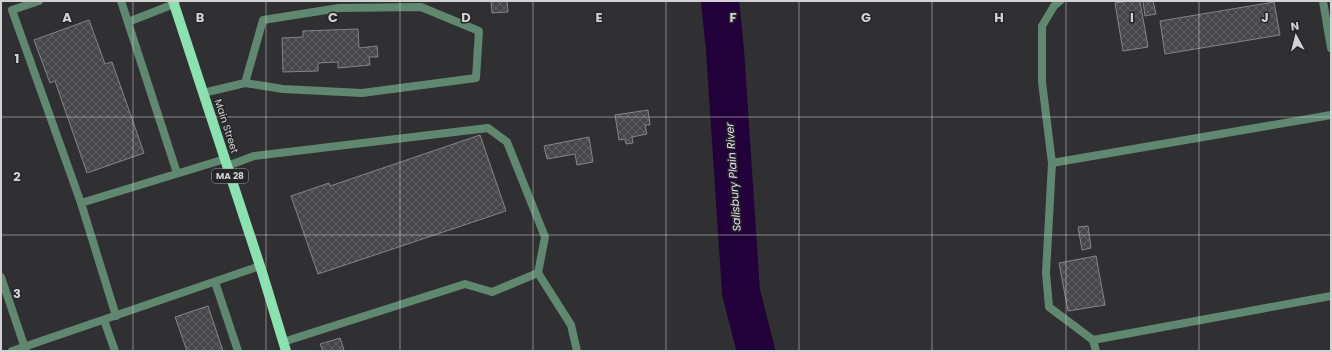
<svg xmlns="http://www.w3.org/2000/svg" width="1332" height="352" viewBox="0 0 1332 352" font-family="Poppins,sans-serif">
<style>
.lines{fill:none;stroke-linecap:round;stroke-linejoin:round}
.river{stroke:#22003a;stroke-width:38}
.building{fill:url(#building-cross-hatch);stroke:#858486}
.service{stroke:#608870;stroke-width:8}
.primary{stroke:#8be2b0;stroke-width:10}
.grid{fill:none;stroke:#d2d2d3;stroke-width:1;stroke-opacity:0.55}
.labels{text-anchor:middle;stroke-width:3;stroke-linejoin:round;paint-order:stroke}
.shield{fill:#262527;stroke:#9e9e9f;stroke-width:1}
.shield-label{font-size:9px;font-weight:bold;fill:#d2d2d3}
.street-label{font-size:10px;fill:#d2d2d3;stroke:#262527}
.water-label{font-size:11px;font-style:italic;fill:#e6dcf3;stroke:#262527}
.grid-label{font-size:13px;text-anchor:middle;font-weight:bold;fill:#d2d2d3;stroke:#262527;stroke-width:3;stroke-linejoin:round;paint-order:stroke}
</style>
<defs>
<pattern id="building-cross-hatch" width="8" height="8" patternUnits="userSpaceOnUse"><rect width="8" height="8" fill="#474648"/><path d="M0 0l8 8M0 8l8-8" fill="none" stroke="#616062"/></pattern>
</defs>
<rect width="100%" height="100%" fill="#302f31"/>
<g class="lines">
<!-- river -->
<path class="river" d="M720,1l5,49 16,242 15,59"/>
</g>
<!-- building -->
<g class="building">
<path d="M491,1h16l1,11 -16,1z"/>
<path d="M1129,1h11l8,46 -25,4 -8,-48z"/>
<path d="M1143,1h10l3,13 -11,2z"/>
<path d="M1274,2l6,33 -115,19 -5,-33z"/>
<path d="M89,20l16,44 7,-2 32,91 -57,20 -32,-92 -5,2 -16,-43z"/>
<path d="M358,29l1,19 18,-2 1,11h-9l1,8 -32,3v-6l-20,1v8l-35,1 -1,-34 21,-1v-6z"/>
<path d="M648,110l2,15h-5l2,9 -15,3 1,6 -7,1 -1,-5 -6,1 -4,-25z"/>
<path d="M480,135l26,76 -188,63 -27,-78 38,-13 1,3z"/>
<path d="M589,137l4,25 -16,3 -2,-11 -28,5 -3,-13z"/>
<path d="M1088,226l3,22 -9,2 -4,-23z"/>
<path d="M1096,256l9,49 -37,6 -9,-48z"/>
<path d="M208,306l15,45h-36l-12,-34z"/>
<path d="M340,338l4,12 -5,1h-16l-3,-7z"/>
</g>
<g class="lines">
<!-- service -->
<g class="service">
<path d="M39,1l-27,9 69,193"/>
<path d="M121,1l56,172"/>
<path d="M1060,1l-6,5 -12,20v56l10,81 -6,110 3,34 44,33 3,11"/>
<path d="M1323,1l8,47"/>
<path d="M128,22l46,-18 2,-3"/>
<path d="M203,93l42,-10 38,6 79,4 114,-15 3,-47 -58,-24 -82,1 -76,12 -18,63"/>
<path d="M1052,163l279,-48"/>
<path d="M227,166l27,-10 234,-28 19,14 38,95 -7,36 -46,19 -27,-8 -182,58"/>
<path d="M538,273l33,52 6,26"/>
<path d="M1,277l25,74"/>
<path d="M215,282l23,69"/>
<path d="M116,316l-35,-113 144,-44"/>
<path d="M104,320l11,31"/>
<path d="M1093,340l238,-44"/>
<path d="M12,351l248,-85"/>
</g>
<!-- primary -->
<path class="primary" d="M173,1l89,271 24,79"/>
</g>
<!-- grid -->
<path class="grid" d="M133,1v350M266,1v350M400,1v350M533,1v350M666,1v350M799,1v350M932,1v350M1066,1v350M1199,1v350M1,117h1330M1,235h1330"/>
<g class="labels">
<!-- shield labels -->
<rect class="shield" x="212" y="169" width="36" height="14" rx="3"/>
<g class="shield-label">
<text x="230" y="179">MA 28</text>
</g>
<!-- street labels -->
<g class="street-label">
<text transform="translate(227 126) rotate(72)" y="4">Main Street</text>
</g>
<!-- water labels -->
<g class="water-label">
<text transform="translate(733 177) rotate(-94)" y="4">Salisbury Plain River</text>
</g>
</g>
<g class="grid-label">
<text x="67" y="22">A</text>
<text x="200" y="22">B</text>
<text x="333" y="22">C</text>
<text x="466" y="22">D</text>
<text x="599" y="22">E</text>
<text x="733" y="22">F</text>
<text x="866" y="22">G</text>
<text x="999" y="22">H</text>
<text x="1132" y="22">I</text>
<text x="1265" y="22">J</text>
<text x="17" y="63">1</text>
<text x="17" y="181">2</text>
<text x="17" y="298">3</text>
</g>
<!-- border -->
<rect width="1332" height="352" fill="none" stroke="#d2d2d3" stroke-width="4"/>
<!-- north arrow -->
<g transform="translate(1296 36) rotate(353)" stroke="#262527" stroke-width="3" paint-order="stroke">
<path d="M0-3L7 15L0 10L-7 15Z" fill="#d2d2d3"/>
<text y="-6" font-size="11" font-weight="bold" text-anchor="middle" fill="#d2d2d3">N</text>
</g>
</svg>
